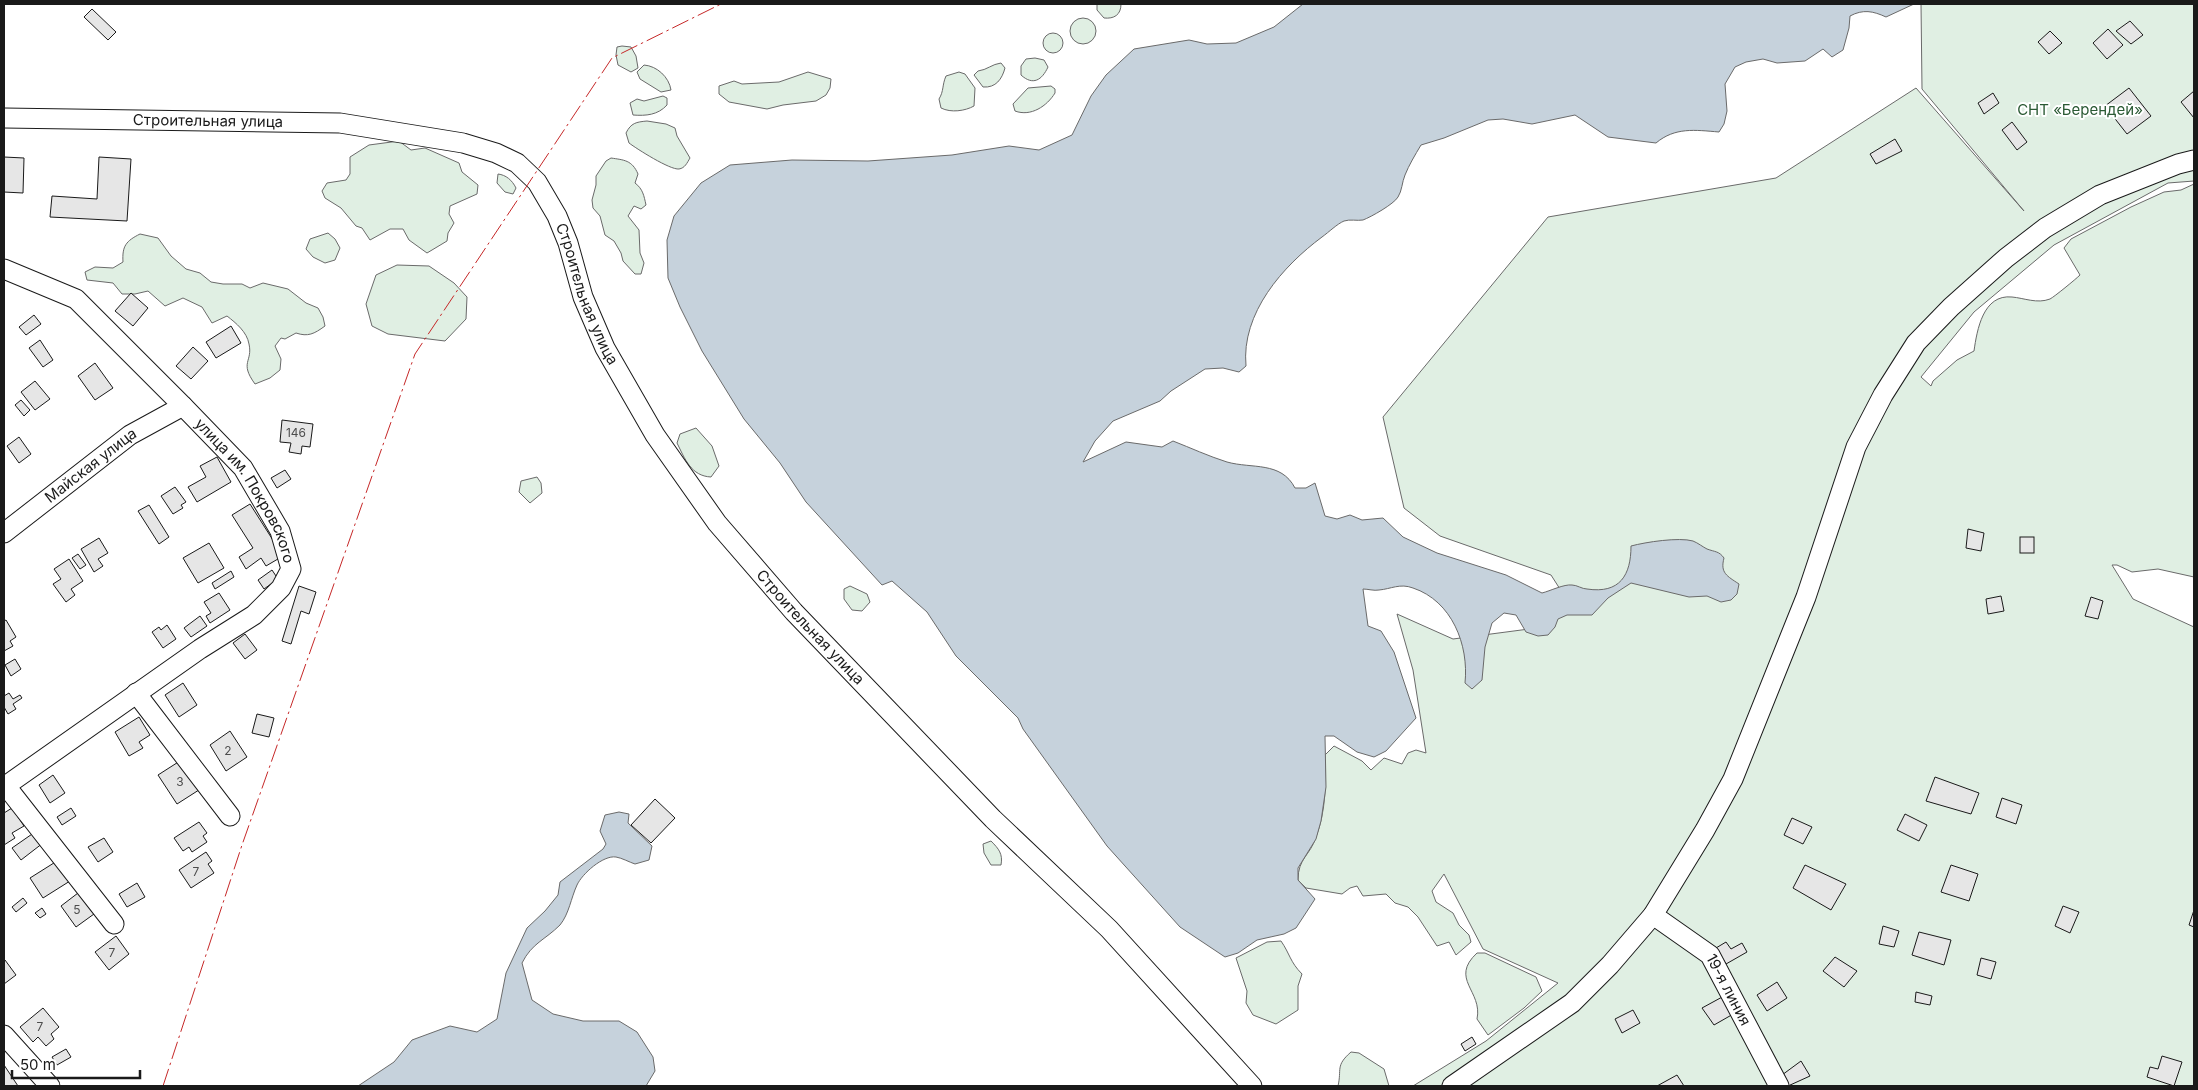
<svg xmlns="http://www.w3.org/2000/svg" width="2198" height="1090" viewBox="0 0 2198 1090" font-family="Inter,sans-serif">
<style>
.green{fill:#e0efe3;stroke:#6a6a6a}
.water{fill:#c6d2dc;stroke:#6a6a6a}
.building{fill:#e6e6e6;stroke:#1a1a1a}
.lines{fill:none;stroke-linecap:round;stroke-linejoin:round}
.minor-casing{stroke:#1a1a1a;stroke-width:21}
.minor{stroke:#fff;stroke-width:19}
.power{stroke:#c62828;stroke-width:1;stroke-dasharray:18 4 2.5 4;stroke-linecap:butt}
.labels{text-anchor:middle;stroke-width:4;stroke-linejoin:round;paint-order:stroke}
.number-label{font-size:12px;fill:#4d4d4d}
.park-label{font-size:15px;fill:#2b5a34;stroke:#fff}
.street-label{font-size:15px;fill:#1a1a1a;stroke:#fff}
</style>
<rect width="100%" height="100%" fill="#fff"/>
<!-- green -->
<g class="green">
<path d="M1097,4h24c0,11 -7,15 -17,14l-7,-8z"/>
<path d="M1921,4h273v177l-26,2 -114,62 -80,67 -53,65 10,9 2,-5 24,-21 17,-9c3,-21 9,-57 38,-54 12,1 25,7 38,2 4,-2 26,-20 30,-24l-16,-27 7,-9 60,-32 33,-15 17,-2 13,-6v393l-36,-8 -26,3 -15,-7h-5l21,34 61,28v459h-781l73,-45 72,-58 -75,-34 -39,-75 -12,17 4,11 17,11 6,12 10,10 2,7 -15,13 -7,-13 -12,4 -19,-29 -10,-10 -13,-4 -9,-9 -23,2 -6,-10 -7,2 -8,6 -36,-6 -8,-8c0,-22 12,-24 18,-43 10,-26 10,-54 9,-82l9,-9 28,15 9,9 13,-12 18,6 6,-11 8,-3 10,3 -13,-83 -16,-56 56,25 76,-10 45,-18 -23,-36 -111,-39 -36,-28 -21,-91 165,-200 228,-39 140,-90 108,123 -102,-122z"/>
<circle cx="1083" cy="31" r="13"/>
<circle cx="1053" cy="43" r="10"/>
<path d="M622,46l9,1 5,9 2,12 -7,4 -13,-7 -2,-10 1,-8z"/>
<path d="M1035,58l9,2 4,7c-6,13 -15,19 -27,8v-9l5,-7z"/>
<path d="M1001,63l4,5c-3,11 -9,20 -22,19l-9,-12 4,-4c9,-1 14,-7 23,-8z"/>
<path d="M644,65c13,1 25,12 27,25l-10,2 -21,-13 -3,-7z"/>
<path d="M808,72l23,7 -1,9 -4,7 -10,6 -33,4 -16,4 -38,-7 -10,-8v-8l15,-5 8,3 37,-2z"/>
<path d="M959,72l6,2 10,14 -1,18c-9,5 -23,7 -33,2l-2,-9c5,-8 3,-14 7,-23z"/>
<path d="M1051,86l4,3v4c-8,13 -24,24 -40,18l-2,-7 15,-16z"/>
<path d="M663,96l4,2v7c-9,10 -21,11 -34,10l-3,-12 7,-4 7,2z"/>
<path d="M647,121l19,3 9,4 2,8 13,22c-3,5 -5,10 -11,11 -9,1 -42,-20 -50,-26l-3,-10c5,-10 10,-11 21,-12z"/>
<path d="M399,141l12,9 14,-2 34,15 3,9 16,13 -1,9 -27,12 -1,8 5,9 -6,10 -1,8 -20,12 -18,-13 -6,-11h-13l-20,11 -8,-12 -6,-2 -15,-18 -16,-10 -3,-7 5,-8 19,-3 4,-6v-17l19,-12z"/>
<path d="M611,158c13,2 21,2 27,16l-3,9c8,6 9,13 11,22l-5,4 -7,-3 -6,10 11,14 1,23 4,10 -3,11h-6l-12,-13 -2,-8 -7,-12 -9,-6 -5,-19 -7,-8 -1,-8 4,-15v-9l10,-15z"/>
<path d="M498,174c8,1 14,6 18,14l-3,6 -8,-2 -8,-9z"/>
<path d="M328,233l7,6 5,9 -5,12 -10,3 -12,-6 -7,-8 4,-10z"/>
<path d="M140,234l18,4 13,18 15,13 14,4 11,9 12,2h19l8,4 13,-5 25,6 18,14 12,5 5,9 2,9c-11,8 -17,11 -29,7l-11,6 -4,-1 -6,8 6,13 -1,11 -10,8 -15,6c-16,-22 -2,-22 -6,-40 -2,-12 -13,-21 -22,-28l-15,7 -10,-16 -19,-9 -18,8 -17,-15 -13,3h-13l-9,-11 -26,-3 -2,-8 10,-5 18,1 10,-6c-1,-16 3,-21 17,-28z"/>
<path d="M397,265l32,1 25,17 13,14 -1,22 -21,22 -57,-7 -16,-8 -6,-22 10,-29z"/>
<path d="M696,428l16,18 7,20 -8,11c-20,-1 -26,-18 -34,-34l3,-9z"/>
<path d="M537,477l4,6 1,10 -12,10 -11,-11 2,-11z"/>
<path d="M850,586l17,8 3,8 -8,9 -10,-1 -8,-11v-10z"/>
<path d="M991,841c8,8 12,13 10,24h-10l-7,-12 -1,-9z"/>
<path d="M1281,941c9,13 9,21 21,33l-4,12v24l-22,14 -23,-9 -7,-12 1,-12 -11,-33 31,-16z"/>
<path d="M1477,953h8l51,24 6,14 -18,17 -36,27 -11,-16c6,-28 -28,-40 0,-66z"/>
<path d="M1351,1052l8,1 25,16 5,17h-51c4,-17 -3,-20 13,-34z"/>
</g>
<!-- water -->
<g class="water">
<path d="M1303,4h611l-28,13c-13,-6 -23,-8 -36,-1l-1,12 -6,22 -11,7 -9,-8 -18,12 -28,2 -14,-4 -17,3 -11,5 -10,17 2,27 -3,13 -5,8c-24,-2 -44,-5 -63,11l-48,-6 -33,-22 -43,9 -29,-5 -15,1 -44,18 -23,7c-6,10 -12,20 -16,30 -3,7 -3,16 -7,22 -4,7 -27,20 -35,23 -6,1 -13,-1 -19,1 -7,3 -15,11 -22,16 -39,29 -81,76 -76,129l-7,6 -16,-4 -18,1 -34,22 -11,10 -47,20 -18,20 -12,21 43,-20 36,5 11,-6c18,7 35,15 54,21 25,7 54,-1 68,26h11l9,-5 10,33 12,3 13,-4 12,5 21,-2 20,19 34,16 69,22 36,18c8,-2 22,-9 30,-8 5,0 10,4 15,4 33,5 44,-14 44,-43 15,-4 48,-9 62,-5 5,2 10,6 14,8 8,3 12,2 17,9 -4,15 3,18 15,26l-2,10 -6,6 -10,2 -14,-6 -18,1 -58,-14 -23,15 -16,17h-25l-9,4 -3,8 -7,8 -10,1 -12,-4 -10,-17 -12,-2 -12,10 -7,24 -3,33 -10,9 -7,-6c4,-38 -13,-82 -52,-95 -13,-5 -22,1 -34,2 -5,1 -11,-1 -16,-1l5,37 13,5 13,21 22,66 -30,33 -12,6 -17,-5 -23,-16h-9l1,51 -5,34 -5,18 -18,29v12l17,19 -19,29 -12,6 -27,6 -19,13 -13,4 -45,-30 -73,-81 -84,-117 -5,-11 -62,-62 -29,-44 -35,-31 -10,4 -76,-83 -26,-39 -36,-44 -42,-68 -22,-44 -12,-29 -1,-38 7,-24 27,-33 29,-18 62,-5 76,1 84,-6 57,-9 30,4 33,-15 19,-39 15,-21 28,-26 55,-9 18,4 29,-1 38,-16z"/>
<path d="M619,812l10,2 -1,9 24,23 -3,14 -14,4c-6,-2 -13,-6 -19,-7 -13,-2 -34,17 -39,28 -6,13 -8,29 -17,40 -15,15 -28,18 -38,38l10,37 21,14 30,7h36l18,11 16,25 2,14 -9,15h-288l36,-24 18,-22 38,-14 27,6 20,-13 9,-46 21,-45 18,-17 13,-16 2,-13 43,-33 3,-5 -6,-13 5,-16z"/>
</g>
<!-- building -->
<g class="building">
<path d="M92,9l24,23 -8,8 -24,-23z"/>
<path d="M2130,21l13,14 -12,9 -15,-13z"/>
<path d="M2108,29l15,16 -16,14 -14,-16z"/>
<path d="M2050,31l12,12 -13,11 -11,-12z"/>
<path d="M2129,88l22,28 -24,18 -22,-28z"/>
<path d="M2194,91v27l-13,-16z"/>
<path d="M1993,93l6,10 -15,11 -6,-11z"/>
<path d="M2012,122l15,20 -10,8 -15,-20z"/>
<path d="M1895,139l7,12 -26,13 -6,-10z"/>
<path d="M4,157l20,1 -1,35 -19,-1z"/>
<path d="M99,157l32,2 -4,62 -77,-4 2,-21 45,3z"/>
<path d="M131,293l17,15 -15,18 -18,-15z"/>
<path d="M34,315l7,9 -15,11 -7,-8z"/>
<path d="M231,326l10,17 -25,15 -10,-16z"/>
<path d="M40,340l13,20 -10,7 -14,-19z"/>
<path d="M193,347l15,14 -17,18 -15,-13z"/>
<path d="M95,363l18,25 -18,12 -17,-24z"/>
<path d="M35,381l15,18 -15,11 -14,-18z"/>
<path d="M21,400l9,10 -6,6 -9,-11z"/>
<path d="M282,420l31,4 -3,23 -8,-1 -1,8 -12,-2 2,-9 -11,-1z"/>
<path d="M19,437l12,17 -12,9 -12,-17z"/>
<path d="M217,457l14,25 -34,20 -9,-15 18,-10 -6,-11z"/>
<path d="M285,470l6,9 -14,9 -6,-10z"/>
<path d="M175,487l11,15 -5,3 2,3 -10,6 -12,-18z"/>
<path d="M250,504l33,52 -17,10 -5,-8 -15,11 -7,-12 14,-9 -21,-33z"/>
<path d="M149,505l20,32 -10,7 -21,-33z"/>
<path d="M1968,529l16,4 -3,18 -15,-3z"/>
<rect x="2020" y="537" width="14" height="16"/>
<path d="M99,538l9,15 -10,6 5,7 -9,6 -13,-23z"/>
<path d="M209,543l15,25 -26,15 -15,-25z"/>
<path d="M78,554l8,11 -6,4 -8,-11z"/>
<path d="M69,559l14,22 -12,8 4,6 -9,7 -13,-18 8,-5 -7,-10z"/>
<path d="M272,570l6,9 -14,10 -6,-9z"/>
<path d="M231,571l3,6 -19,12 -3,-6z"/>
<path d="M299,586l17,6 -7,22 -8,-3 -10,33 -9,-3z"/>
<path d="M219,593l11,17 -20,13 -4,-7 5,-3 -7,-11z"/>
<path d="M2001,596l3,15 -16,3 -2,-15z"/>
<path d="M2091,597l12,4 -5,18 -13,-3z"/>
<path d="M200,616l7,10 -16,11 -7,-9z"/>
<path d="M6,620l10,17 -6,4 3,5 -9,5v-30z"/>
<path d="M167,625l9,14 -13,9 -11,-16 7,-5 2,3z"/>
<path d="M245,634l12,16 -12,9 -12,-16z"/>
<path d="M15,659l6,10 -10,7 -6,-11z"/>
<path d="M183,683l14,22 -18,12 -14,-22z"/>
<path d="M9,693l4,6 7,-4 2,3 -9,6 3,5 -8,5 -4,-7v-11z"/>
<path d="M257,714l17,4 -5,19 -17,-4z"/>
<path d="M139,717l11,18 -11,7 4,6 -14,8 -14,-24z"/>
<path d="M230,731l17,26 -21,14 -16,-26z"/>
<path d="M183,759l19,29 -25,16 -19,-29z"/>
<path d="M53,775l12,18 -15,10 -11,-18z"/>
<path d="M1935,777l44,16 -8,21 -45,-13z"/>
<path d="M2002,798l20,7 -6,19 -20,-7z"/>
<path d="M655,799l20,19 -24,25 -20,-18z"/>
<path d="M12,808l12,18 -12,7 3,5 -11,7v-32z"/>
<path d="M71,808l5,8 -14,9 -5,-8z"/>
<path d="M1905,814l22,11 -8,16 -22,-11z"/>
<path d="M1792,818l20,9 -9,17 -19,-9z"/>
<path d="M199,822l8,11 -4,3 4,6 -15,10 -3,-5 -6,4 -9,-13z"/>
<path d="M35,832l8,11 -22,17 -9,-12z"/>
<path d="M104,838l9,14 -15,10 -10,-15z"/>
<path d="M206,852l6,9 -4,3 6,9 -23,15 -12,-18z"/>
<path d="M57,861l13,20 -27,17 -13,-20z"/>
<path d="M1805,865l41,19 -15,26 -38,-22z"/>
<path d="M1951,865l27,9 -9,27 -28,-9z"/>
<path d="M137,883l8,14 -18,10 -8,-13z"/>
<path d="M78,893l16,21 -18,13 -15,-21z"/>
<path d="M23,898l4,5 -11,9 -4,-5z"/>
<path d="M2063,906l16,6 -9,21 -15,-7z"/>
<path d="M42,908l4,6 -6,4 -5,-5z"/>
<path d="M2194,910v17l-5,-2z"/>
<path d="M1883,926l16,5 -5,16 -15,-3z"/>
<path d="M1919,932l32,8 -7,25 -32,-10z"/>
<path d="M116,936l13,18 -20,16 -14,-18z"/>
<path d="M1726,942l5,7 11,-6 5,9 -21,12 -10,-16z"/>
<path d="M1835,957l22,14 -13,16 -21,-16z"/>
<path d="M1981,958l15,4 -5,17 -14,-4z"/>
<path d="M5,960l11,15 -12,9v-23z"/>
<path d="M1777,982l10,16 -20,13 -10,-16z"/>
<path d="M1916,992l16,4 -2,9 -15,-3z"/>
<path d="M1724,996l11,17 -21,12 -12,-17z"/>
<path d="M43,1008l16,19 -8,7 3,5 -8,7 -8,-9 -5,5 -13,-15z"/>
<path d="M1633,1010l7,13 -18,10 -7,-14z"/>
<path d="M1472,1037l4,7 -11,7 -4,-7z"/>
<path d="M66,1049l5,8 -14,8 -5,-8z"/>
<path d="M2162,1056l20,6 -8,24 -27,-9 3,-10 8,2z"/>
<path d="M1801,1061l9,15 -22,10 -6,-11z"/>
<path d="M4,1065l14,21h-14z"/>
<path d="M1677,1075l7,11h-27z"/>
</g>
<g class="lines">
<defs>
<g id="minor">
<path id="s1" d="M4,118l336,5 123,20 33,10 21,10 20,19 20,34 11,27 15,54 22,51 50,87 62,88 77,89 199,207 116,110 143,157"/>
<path id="s2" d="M4,269l72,30 107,107 60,62 37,63 11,38 -10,19 -27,27 -54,34 -196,138"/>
<path id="s3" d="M4,533l126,-98 53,-29"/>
<path d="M136,693l94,123"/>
<path d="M6,786l108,138"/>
<path id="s4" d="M1653,915l57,40 69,131"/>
<path d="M4,1035l46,51"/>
<path d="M1452,1086l120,-83 38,-38 43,-50 52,-85 28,-51 73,-182 50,-150 27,-52 33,-52 35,-36 55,-49 39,-30 55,-33 78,-31 16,-4"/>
</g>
</defs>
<!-- minor casing -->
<use href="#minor" class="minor-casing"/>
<!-- minor -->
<use href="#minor" class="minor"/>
<!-- power -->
<path class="power" d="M163,1086l79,-241 173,-491 197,-296 109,-54"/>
</g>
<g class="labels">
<!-- number labels -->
<g class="number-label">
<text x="296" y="437">146</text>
<text x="228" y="755">2</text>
<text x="180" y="786">3</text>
<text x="196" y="876">7</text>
<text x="77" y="914">5</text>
<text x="112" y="957">7</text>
<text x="40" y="1031">7</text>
</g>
<!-- park labels -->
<g class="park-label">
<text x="2080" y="115">СНТ «Берендей»</text>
</g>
<!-- street labels -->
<g class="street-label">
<text dy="5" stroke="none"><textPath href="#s1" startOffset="204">Строительная улица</textPath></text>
<text dy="5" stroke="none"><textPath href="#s1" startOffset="669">Строительная улица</textPath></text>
<text dy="5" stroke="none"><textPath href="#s3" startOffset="110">Майская улица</textPath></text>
<text dy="5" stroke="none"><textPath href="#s2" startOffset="336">улица им. Покровского</textPath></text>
<text dy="5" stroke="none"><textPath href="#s1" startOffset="1074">Строительная улица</textPath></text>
<text dy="5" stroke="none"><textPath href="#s4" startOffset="109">19-я линия</textPath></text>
</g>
</g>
<!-- border -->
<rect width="2198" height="1090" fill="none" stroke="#1a1a1a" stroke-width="10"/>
<!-- scale -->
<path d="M12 1070v8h128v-8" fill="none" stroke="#1a1a1a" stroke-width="2.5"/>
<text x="20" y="1070" font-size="15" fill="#1a1a1a" stroke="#ffffff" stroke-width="4" paint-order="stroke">50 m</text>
</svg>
